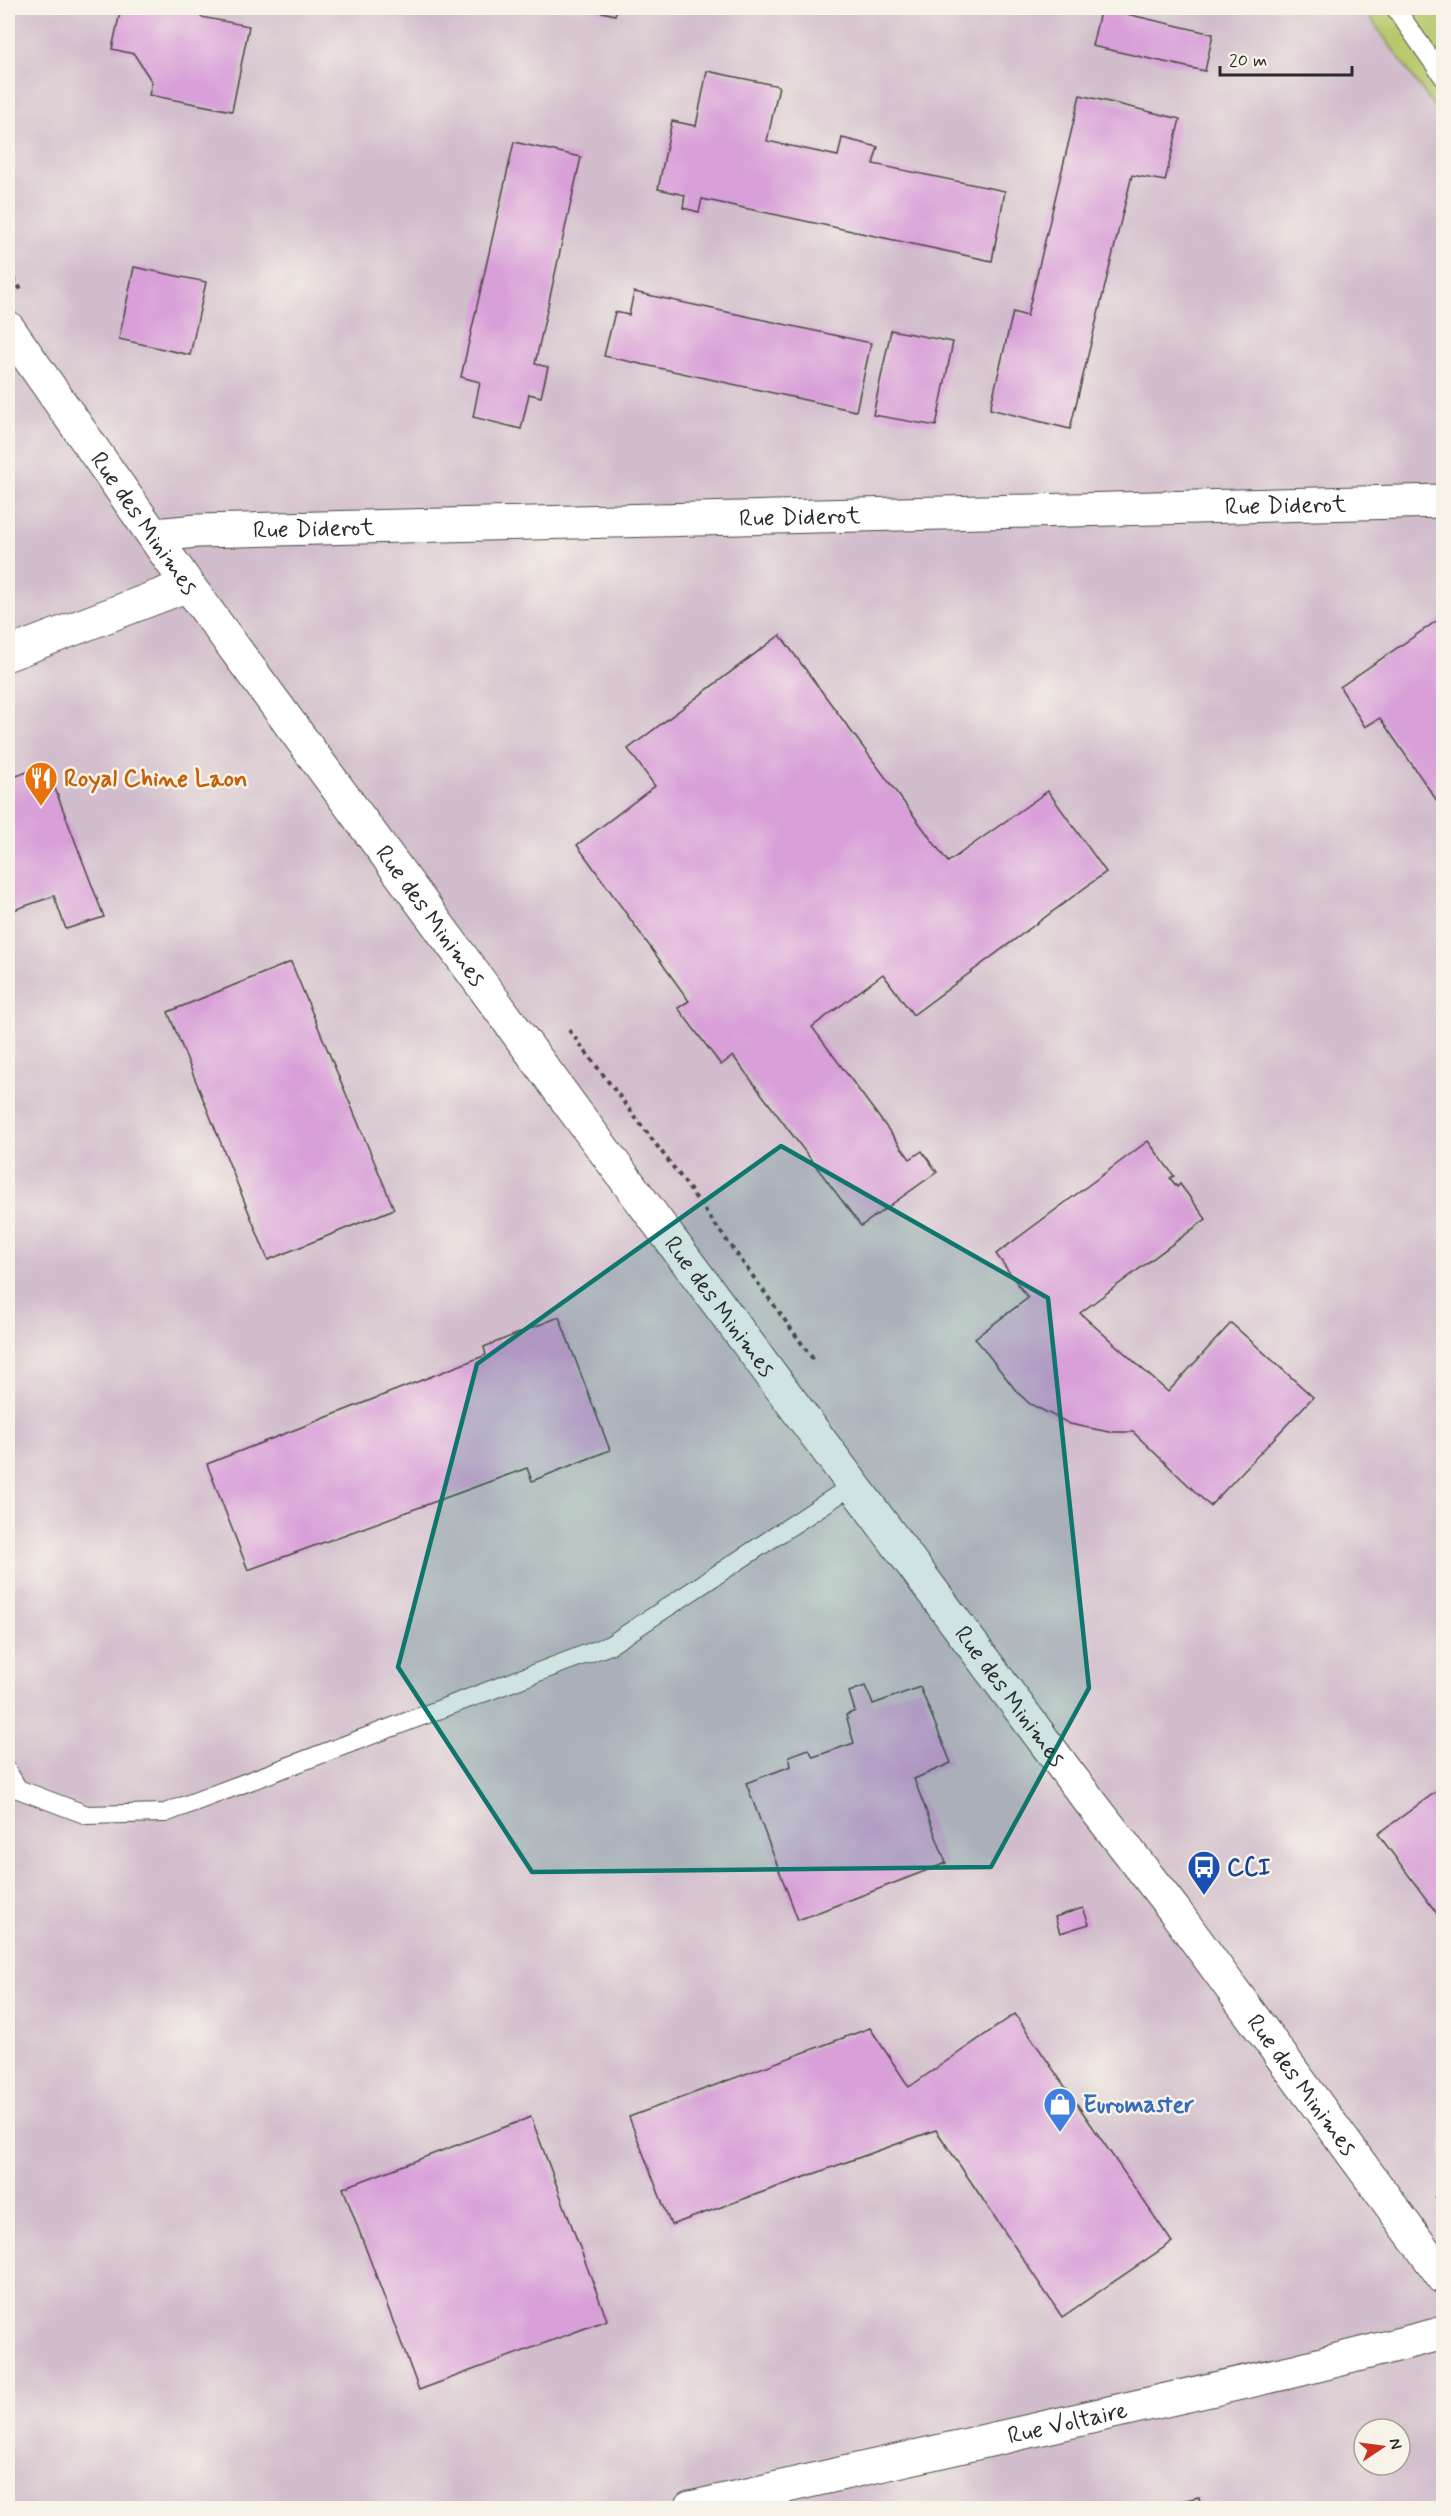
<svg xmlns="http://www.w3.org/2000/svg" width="1451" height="2516" viewBox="0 0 1451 2516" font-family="Mynerve,sans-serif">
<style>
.industrial{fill:#d1bdcc;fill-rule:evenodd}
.green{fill:#b6c76a;stroke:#70794a;stroke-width:1.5}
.building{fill:#d89fd8}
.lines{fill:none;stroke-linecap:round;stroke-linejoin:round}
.lane-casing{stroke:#494844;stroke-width:20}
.street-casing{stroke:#494844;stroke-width:35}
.path{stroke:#494844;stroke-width:4;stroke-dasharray:4.5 4.5;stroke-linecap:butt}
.lane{stroke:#fff;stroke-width:18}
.street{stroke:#fff;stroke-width:33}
.marked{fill:#0f766e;fill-opacity:0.2;stroke:#0f766e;stroke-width:4.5;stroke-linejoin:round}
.labels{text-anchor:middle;stroke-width:5;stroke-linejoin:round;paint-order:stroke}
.street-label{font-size:24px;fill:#2b2b2b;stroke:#f7f3e8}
.food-label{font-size:24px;font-weight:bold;fill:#c56008;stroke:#f7f3e8;text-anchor:start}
.transit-label{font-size:24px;font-weight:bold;fill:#164399;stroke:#f7f3e8;text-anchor:start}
.shop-label{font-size:24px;font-weight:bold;fill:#366cbe;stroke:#f7f3e8;text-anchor:start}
</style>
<rect width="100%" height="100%" fill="#f7f3e8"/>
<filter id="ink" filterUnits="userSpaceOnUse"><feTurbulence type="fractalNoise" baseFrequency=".0167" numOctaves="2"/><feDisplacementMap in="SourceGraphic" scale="12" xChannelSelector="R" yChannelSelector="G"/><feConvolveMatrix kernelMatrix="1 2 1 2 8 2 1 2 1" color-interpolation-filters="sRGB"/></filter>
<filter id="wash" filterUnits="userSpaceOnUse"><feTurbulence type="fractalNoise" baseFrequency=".008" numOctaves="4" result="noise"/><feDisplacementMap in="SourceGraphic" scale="24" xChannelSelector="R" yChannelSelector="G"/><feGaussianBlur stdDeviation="1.35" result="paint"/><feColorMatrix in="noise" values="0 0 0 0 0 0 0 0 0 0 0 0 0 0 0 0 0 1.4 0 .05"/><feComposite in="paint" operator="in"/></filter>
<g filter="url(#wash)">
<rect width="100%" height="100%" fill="#f4e9d5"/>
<!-- industrial -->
<path class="industrial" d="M8,8h1435v2500h-1435zM1364,2429h36v36h-36z"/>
<!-- green -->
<path class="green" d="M1363,8h80v111z"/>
<g id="blocks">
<!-- building -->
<g class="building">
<path d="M121,8h82l-2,9 48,9 -17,85 -83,-16 3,-13 -18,-28 -22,-5z"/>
<path d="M585,8h32l-2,7z"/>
<path d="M1101,8l112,26 -8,37 -113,-25z"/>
<path d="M707,71l72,15 -12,55 71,15 4,-18 36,9 -5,17 132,27 -13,70 -290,-62 -3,13 -16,-4 2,-13 -27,-6 14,-68 24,5z"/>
<path d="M1080,95l100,24 -15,62 -33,-6 -62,254 -80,-20 23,-97 14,4z"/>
<path d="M514,142l67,15 -46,207 13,3 -7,30 -12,-3 -8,35 -48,-12 7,-35 -19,-5z"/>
<path d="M134,267l72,15 -16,73 -71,-16z"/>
<path d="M634,292l237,51 -15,68 -252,-55 11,-44 14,3z"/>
<path d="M891,330l62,12 -17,84 -63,-11z"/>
<rect x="1440" y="360" width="4" height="53"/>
<path d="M1444,616v195l-64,-93 -15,9 -25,-40z"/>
<path d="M780,635l168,227 100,-71 58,81 -193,143 -30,-41 -71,53 98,132 12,-8 15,21 -76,54 -128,-170 -12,9 -43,-57 11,-7 -112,-156 78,-59 -27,-37z"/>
<path d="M46,765l58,152 -38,12 -12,-33 -46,16v-133z"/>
<path d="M291,962l103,247 -126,51 -100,-248z"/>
<path d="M1148,1141l26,35 -4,2 7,9 3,-3 26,35 -126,94 88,79 63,-69 82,74 -103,109 -77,-74h-24l-39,-8 -40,-20 -13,-12 -42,-54 53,-40 -32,-44z"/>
<path d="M559,1317l51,133 -78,31 -5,-13 -279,102 -41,-106 279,-109 -2,-8z"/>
<path d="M865,1686l8,18 47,-17 31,76 -37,16 32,84 -148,57 -52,-137 45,-17 -2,-10 20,-7 4,8 41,-14 -8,-28 9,-4 -6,-19z"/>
<path d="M1444,1786v137l-66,-89z"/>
<path d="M1083,1908l6,16 -29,9 -5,-16z"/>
<path d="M1015,2014l157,228 -110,75 -126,-187 -265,95 -42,-108 241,-89 39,59z"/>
<path d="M531,2117l76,203 -188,70 -76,-202z"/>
<path d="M1199,2497l2,11h-49z"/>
</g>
</g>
</g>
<g filter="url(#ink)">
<use href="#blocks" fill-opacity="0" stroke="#494844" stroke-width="1.5"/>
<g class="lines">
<defs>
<g id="lane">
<path d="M1395,8l49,70"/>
<path d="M8,1772l10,17 69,26 78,-2 445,-168 243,-160"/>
</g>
<g id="street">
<path id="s1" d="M8,328l180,257 386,525 496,666 104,134 270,368"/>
<path id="s2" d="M155,535l42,-4 1247,-30"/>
<path d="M8,654l180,-69"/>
<path id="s3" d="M690,2508l608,-138 146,-37"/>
</g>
</defs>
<!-- lane casing -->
<use href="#lane" class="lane-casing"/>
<!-- street casing -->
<use href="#street" class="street-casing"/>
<!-- path -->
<g class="path">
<path d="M8,271l14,20"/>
<path d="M569,1030l111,146 133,183"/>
<path d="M1435,2195l9,8"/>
</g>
<!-- lane -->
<use href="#lane" class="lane"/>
<!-- street -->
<use href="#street" class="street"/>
</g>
</g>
<!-- marked area -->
<path class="marked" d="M781,1146l267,152 41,390 -98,179 -459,5 -134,-205 79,-303z"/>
<!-- icons -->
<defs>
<symbol id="restaurant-pin" viewBox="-11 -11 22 30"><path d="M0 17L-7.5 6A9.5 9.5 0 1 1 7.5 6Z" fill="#e8710a" stroke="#f7f3e8"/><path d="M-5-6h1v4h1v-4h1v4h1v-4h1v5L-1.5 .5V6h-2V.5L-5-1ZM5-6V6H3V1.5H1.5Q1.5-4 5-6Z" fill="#fff"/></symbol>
<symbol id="bus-pin" viewBox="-11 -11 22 30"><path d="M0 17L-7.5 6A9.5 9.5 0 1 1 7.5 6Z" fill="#1a4fb4" stroke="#f7f3e8"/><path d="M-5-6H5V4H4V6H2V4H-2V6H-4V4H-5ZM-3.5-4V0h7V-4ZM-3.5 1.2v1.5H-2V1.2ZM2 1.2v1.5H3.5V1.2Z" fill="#fff"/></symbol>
<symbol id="shop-pin" viewBox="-11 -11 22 30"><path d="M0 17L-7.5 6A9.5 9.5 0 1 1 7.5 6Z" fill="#3f7fe0" stroke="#f7f3e8"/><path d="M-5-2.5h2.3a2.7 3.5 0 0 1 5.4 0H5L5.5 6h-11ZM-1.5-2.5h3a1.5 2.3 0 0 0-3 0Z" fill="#fff"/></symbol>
</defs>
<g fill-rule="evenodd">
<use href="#restaurant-pin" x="22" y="759" width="38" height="52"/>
<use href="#bus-pin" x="1185" y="1848" width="38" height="52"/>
<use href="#shop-pin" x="1041" y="2085" width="38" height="52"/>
</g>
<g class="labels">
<!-- street labels -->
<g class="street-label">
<text dy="8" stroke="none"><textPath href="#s2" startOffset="1131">Rue Diderot</textPath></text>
<text dy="8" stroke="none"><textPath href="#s2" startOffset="645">Rue Diderot</textPath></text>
<text dy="8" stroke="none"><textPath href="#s1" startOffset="238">Rue des Minimes</textPath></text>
<text dy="8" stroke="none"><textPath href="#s2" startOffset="159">Rue Diderot</textPath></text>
<text dy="8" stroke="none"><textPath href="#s1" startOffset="724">Rue des Minimes</textPath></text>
<text dy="8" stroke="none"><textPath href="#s1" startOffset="1210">Rue des Minimes</textPath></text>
<text dy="8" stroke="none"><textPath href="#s1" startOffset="1696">Rue des Minimes</textPath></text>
<text dy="8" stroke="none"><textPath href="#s1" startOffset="2182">Rue des Minimes</textPath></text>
<text dy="8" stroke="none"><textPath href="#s3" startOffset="387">Rue Voltaire</textPath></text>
</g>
<!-- food labels -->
<g class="food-label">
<text x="64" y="786">Royal Chine Laon</text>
</g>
<!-- transit labels -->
<g class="transit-label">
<text x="1227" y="1875">CCI</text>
</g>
<!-- shop labels -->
<g class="shop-label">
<text x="1083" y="2112">Euromaster</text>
</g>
</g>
<!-- margin -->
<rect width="1451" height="2516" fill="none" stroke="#f7f3e8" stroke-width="30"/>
<!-- north arrow -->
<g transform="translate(1382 2447) rotate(77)"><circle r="28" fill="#f7f3e8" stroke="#a5a39c" stroke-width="1.5"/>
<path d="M0-4.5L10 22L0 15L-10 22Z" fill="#c8321e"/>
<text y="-9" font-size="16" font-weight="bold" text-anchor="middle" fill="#2b2b2b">N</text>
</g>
<!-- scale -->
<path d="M1220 66v9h132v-9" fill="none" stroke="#2b2b2b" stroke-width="3"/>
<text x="1229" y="66" font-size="18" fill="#2b2b2b" stroke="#f7f3e8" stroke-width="4.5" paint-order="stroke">20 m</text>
</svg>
